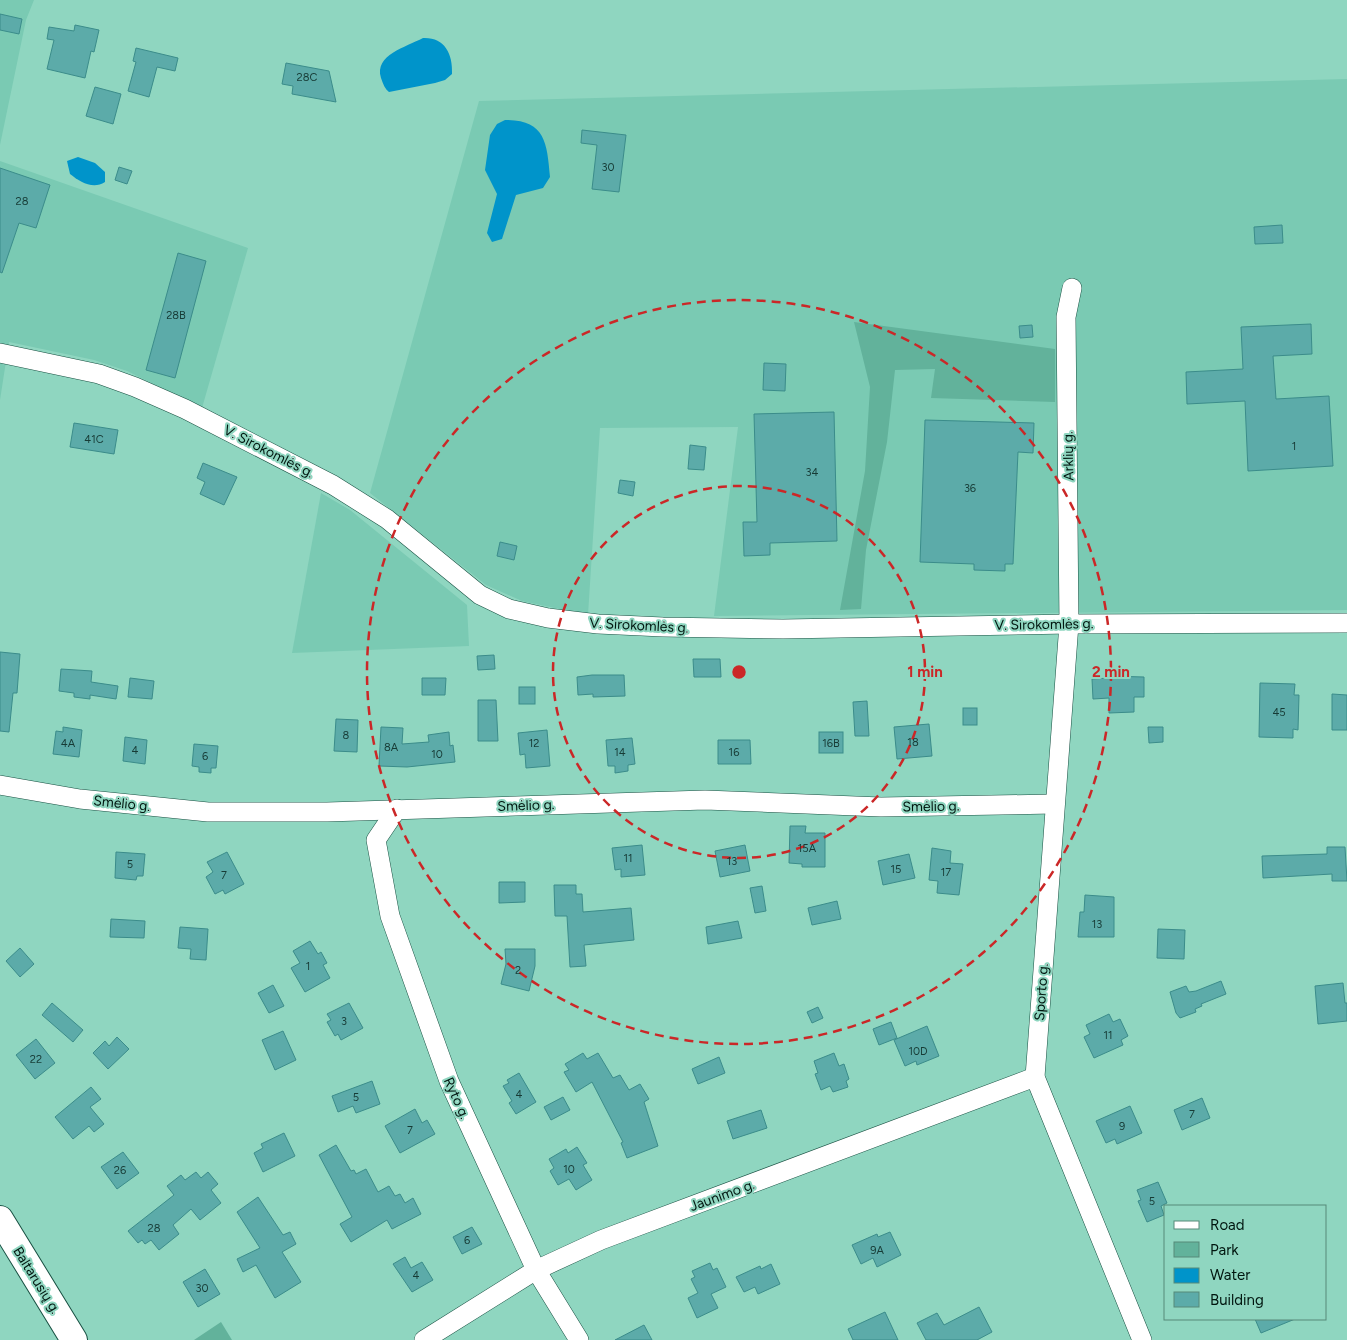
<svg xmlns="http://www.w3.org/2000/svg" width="1347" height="1340" viewBox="0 0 1347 1340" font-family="Figtree,sans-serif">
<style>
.built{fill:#7acab3}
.green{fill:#62b29b}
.water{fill:#0094ca}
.building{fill:#5caba9;stroke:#3b8c8a}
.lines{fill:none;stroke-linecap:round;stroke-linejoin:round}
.street-casing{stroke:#185042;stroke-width:20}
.secondary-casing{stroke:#185042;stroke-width:28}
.street{stroke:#fff;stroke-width:19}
.secondary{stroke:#fff;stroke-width:26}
.ring{fill:none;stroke:#cb2727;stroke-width:2.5;stroke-dasharray:9 6}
.labels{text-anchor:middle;stroke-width:4;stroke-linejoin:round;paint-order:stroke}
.number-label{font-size:11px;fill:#173b36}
.street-label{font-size:14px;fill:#00160f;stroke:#8fd6c0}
.centre{fill:#cb2727;stroke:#8fd6c0;stroke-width:2.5}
.ring-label{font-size:15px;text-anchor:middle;font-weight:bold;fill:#cb2727;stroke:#8fd6c0;stroke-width:4;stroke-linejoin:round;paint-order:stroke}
</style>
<rect width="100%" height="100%" fill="#8fd6c0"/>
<!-- built -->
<g class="built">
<path d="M0,0h34l-8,20 -26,125z"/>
<path d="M1347,79v531l-633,6 24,-189 -138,1 -12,187 -66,-14 -36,-16 -116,-92 109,-392z"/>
<path d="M0,161l248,87 -46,160 -75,-37 -33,-11 -85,-18 -9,58z"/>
<path d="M321,493l29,17 117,95 2,41 -177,7z"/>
</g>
<!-- green -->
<g class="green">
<path d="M854,322l201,27v53l-124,-4 4,-29 -40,1 -8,72 -21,108 -5,59 -21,1 25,-139 5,-84z"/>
<path d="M221,1322l11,18h-38z"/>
</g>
<!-- water -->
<g class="water">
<path d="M423,38c21,-1 30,15 29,36l-7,6 -10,3 -46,9c-4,-3 -6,-8 -8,-14 -7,-23 25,-31 42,-40z"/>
<path d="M505,120c40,0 42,22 45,57l-7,11 -27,7 -14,44 -10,3 -5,-9 10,-39 -12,-24 5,-35 7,-11z"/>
<path d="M78,157l17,6 10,9v10c-12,8 -25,0 -35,-8l-3,-13z"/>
</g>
<!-- building -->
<g class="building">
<path d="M0,14l22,5 -3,15 -19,-4z"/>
<path d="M75,25l24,5 -5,22 -3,-1 -6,27 -38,-9 7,-29 -7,-1 2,-12 25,4z"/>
<path d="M136,48l42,10 -3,13 -18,-4 -8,30 -21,-6 8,-29 -3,-1z"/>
<path d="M286,63l43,8 7,31 -44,-8 1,-8 -11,-2z"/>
<path d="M95,87l26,7 -8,30 -27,-8z"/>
<path d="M582,130l44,5 -7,57 -27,-3 5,-44 -16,-2z"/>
<path d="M119,167l13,4 -5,13 -12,-4z"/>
<path d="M0,168l50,17 -14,43 -17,-5 -17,50 -2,-1z"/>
<path d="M1282,225l1,18 -28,1 -1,-17z"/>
<path d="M178,253l28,8 -31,117 -29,-8z"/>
<path d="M1311,324l1,30 -39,2 3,43 53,-3 4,70 -85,5 -3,-70 -58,3 -1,-32 57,-3 -2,-42z"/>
<path d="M1032,325l1,12 -13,1 -1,-12z"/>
<path d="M764,363l22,1 -1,27 -22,-1z"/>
<path d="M834,412l3,129 -67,2v12l-26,1 -1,-34h14l-3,-108z"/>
<path d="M925,420l109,3 -1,30 -15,-1 -5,112h-8v7l-31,-1v-6l-54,-2z"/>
<path d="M74,423l44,7 -4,24 -44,-7z"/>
<path d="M690,445l16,2 -2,23 -16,-1z"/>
<path d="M203,463l34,14 -13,28 -24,-11 5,-12 -8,-4z"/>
<path d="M620,480l15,2 -2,14 -15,-3z"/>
<path d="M500,542l17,4 -3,14 -17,-4z"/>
<path d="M0,652l20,2 -3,39h-4l-4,39 -9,-1z"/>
<path d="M494,655l1,14 -17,1 -1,-14z"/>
<path d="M693,659h27l1,18h-27z"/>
<path d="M61,669l31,2 -1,11 27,4 -2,13 -26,-4v4l-16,-2v-4l-15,-2z"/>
<path d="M592,675h32l1,21 -32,1v-3l-15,1 -1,-18z"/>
<path d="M1110,676l34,1v20h-10v15l-25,1v-15l-16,1 -1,-20 18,-1z"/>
<path d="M130,678l24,3 -2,18 -24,-2z"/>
<path d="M422,678h24l-1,17h-23z"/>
<path d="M1260,683l35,1 -1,11h5l-1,35 -5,-1v9l-34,-1z"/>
<rect x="519" y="687" width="16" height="17"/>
<path d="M1332,694l15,1v35h-15z"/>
<path d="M478,700h18l2,41h-20z"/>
<path d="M867,701l2,35h-14l-2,-34z"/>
<rect x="963" y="708" width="14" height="17"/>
<path d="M336,719l22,1 -1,32 -23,-1z"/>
<path d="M929,724l3,32 -35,3 -3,-32z"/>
<path d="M63,727l19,3 -3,27 -26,-3 3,-23 7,1z"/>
<path d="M381,727l22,1 -1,16 27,-2 -1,-7 21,-3 1,14 3,-1 2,17 -48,5 -28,-1z"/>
<path d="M1148,727h15v15l-14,1z"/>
<path d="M547,730l3,36 -24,2 -1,-14 -5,1 -2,-22z"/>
<rect x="819" y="732" width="24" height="21"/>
<path d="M125,737l22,3 -2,24 -22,-3z"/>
<path d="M632,738l3,26 -7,1v6l-13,2v-7h-7l-2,-26z"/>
<path d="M718,740h32l1,24h-33z"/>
<path d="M194,744l24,2 -2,22h-5v5l-12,-1v-5l-7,-1z"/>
<path d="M790,826h16l-1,7h20v34h-23v-3l-13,-1z"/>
<path d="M642,845l3,30 -24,2v-8l-6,1 -3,-22z"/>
<path d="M745,845l5,26 -30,6 -5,-26z"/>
<path d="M1327,847h18l2,34h-15v-7l-69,4 -1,-22 65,-2z"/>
<path d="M932,848l19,3 -1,12 13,1 -4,31 -22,-2 1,-12 -9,-1z"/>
<path d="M116,852l29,2 -2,22h-6l-1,4 -21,-2z"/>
<path d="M227,852l17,32 -19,10 -2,-4 -8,4 -9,-17 7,-5 -6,-10z"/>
<path d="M909,854l6,24 -32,7 -5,-24z"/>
<path d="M499,882h26v20l-26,1z"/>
<path d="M554,885h22v9h6l1,18 48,-4 3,32 -50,5 2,21 -16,1 -3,-51h-12z"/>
<path d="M762,886l4,25 -11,2 -5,-25z"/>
<path d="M1085,895l29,2v40h-36l2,-25h4z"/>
<path d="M837,901l4,18 -29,6 -4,-17z"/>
<path d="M111,919l34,2 -1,17 -34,-1z"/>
<path d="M738,921l4,17 -34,6 -2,-17z"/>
<path d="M180,927l28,2 -2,31 -16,-1 1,-10 -13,-1z"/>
<path d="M1158,929l27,1 -1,29 -27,-1z"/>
<path d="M310,941l8,13 3,-2 6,11 -4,2 7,13 -25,14 -14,-24 9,-5 -7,-12z"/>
<path d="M20,948l14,16 -14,13 -14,-16z"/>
<path d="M505,949h30v17l-6,25 -28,-7 5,-20z"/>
<path d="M1221,981l5,13 -25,10 1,2 -7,3 1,3 -16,6 -4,-5 -6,-21 16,-6 3,6 7,-1z"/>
<path d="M1343,983l2,20h2v18l-29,3 -3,-38z"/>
<path d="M273,985l11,21 -15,7 -11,-20z"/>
<path d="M52,1003l31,27 -10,12 -31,-27z"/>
<path d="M349,1003l14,25 -22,12 -3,-6 -3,2 -8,-14 4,-2 -4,-6z"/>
<path d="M818,1007l5,11 -11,5 -5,-11z"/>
<path d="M1109,1014l4,8 7,-3 8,17 -7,4 2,5 -29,13 -10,-21 6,-3 -4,-9z"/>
<path d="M891,1022l6,16 -18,7 -6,-16z"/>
<path d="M927,1026l12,30 -22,9 -1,-4 -11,5 -11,-26z"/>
<path d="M283,1031l13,29 -21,10 -13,-30z"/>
<path d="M117,1037l12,12 -21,20 -15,-16 12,-12 4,5z"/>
<path d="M36,1039l19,24 -20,16 -19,-24z"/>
<path d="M583,1053l4,6 11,-6 15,25 7,-3 9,15 11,-6 9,15 -5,3 14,44 -31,12 -6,-15 2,-1 -31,-60 -16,10 -12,-20 5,-2 -4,-6z"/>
<path d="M834,1053l5,13 5,-2 5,15 -3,2 2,6 -15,5 -3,-6 -9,4 -6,-16 3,-1 -4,-12z"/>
<path d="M719,1057l6,16 -27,11 -6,-15z"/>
<path d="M519,1073l17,29 -20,12 -7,-11 3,-2 -9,-15 6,-3 -2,-3z"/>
<path d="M372,1081l8,23 -24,9 -3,-7 -15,6 -6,-16z"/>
<path d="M91,1087l10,12 -11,8 14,17 -10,8 -5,-6 -16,13 -18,-22z"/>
<path d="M563,1097l7,13 -19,10 -7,-13z"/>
<path d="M1202,1098l8,20 -28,12 -8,-20z"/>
<path d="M1130,1106l12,27 -25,11 -2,-5 -9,4 -10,-22z"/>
<path d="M415,1109l7,14 5,-3 8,14 -35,19 -15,-27z"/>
<path d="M761,1110l6,18 -34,11 -6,-18z"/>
<path d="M284,1133l11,23 -32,16 -9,-19 9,-5 -2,-4z"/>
<path d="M336,1145l15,26 3,-1 2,4 10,-5 12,23 11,-6 6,10 5,-2 5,9 8,-5 8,16 -29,15 -5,-9 -36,22 -11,-18 12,-7 -33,-62z"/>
<path d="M577,1147l10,16 -4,2 9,15 -16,10 -7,-11 -11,6 -8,-14 4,-3 -5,-9 17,-10 2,4z"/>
<path d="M123,1152l16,21 -22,16 -16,-22z"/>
<path d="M196,1172l5,6 7,-6 10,12 -7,6 10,13 -21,17 -9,-11 -18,16 6,9 -20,16 -8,-10 -6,4 -3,-4 -4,3 -10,-12 46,-36 -7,-9 14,-11 4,5z"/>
<path d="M1158,1182l9,21 -6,3 3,9 -17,7 -9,-21 3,-1 -4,-10z"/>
<path d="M258,1197l25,38 7,-3 6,12 -14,8 19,30 -26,16 -19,-33 -13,7 -6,-13 23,-11 -23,-36z"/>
<path d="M472,1227l10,17 -20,10 -9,-17z"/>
<path d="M890,1232l11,23 -24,12 -4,-9 -12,6 -9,-19 25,-11 1,3z"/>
<path d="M405,1257l6,11 11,-6 11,18 -21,12 -19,-28z"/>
<path d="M710,1263l3,7 4,-2 9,19 -15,7 7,14 -21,10 -9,-20 10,-5 -7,-14 4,-2 -3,-6z"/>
<path d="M771,1264l9,20 -22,10 -3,-7 -11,5 -8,-15 24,-11 1,3z"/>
<path d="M205,1269l15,25 -22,13 -15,-25z"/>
<path d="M979,1307l13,25 -15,8h-51l-9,-17 20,-10 7,12z"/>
<path d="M885,1312l13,28h-45l-5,-11z"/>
<path d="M1255,1319h40l-34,14z"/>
<path d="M644,1325l8,15h-37z"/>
</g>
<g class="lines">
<defs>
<g id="street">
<path d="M1072,288l-6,29 3,307 -34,453 107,263"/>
<path d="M0,353l99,21 36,13 50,22 148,76 54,34 93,76 29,14 39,9 50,6 65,3 120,2 286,-5 278,-1"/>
<path d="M0,785l80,14 128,13h119l378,-12 176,7 173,-3"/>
<path d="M397,809l-21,31 14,76 59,165 87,189 43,70"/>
<path d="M424,1340l112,-70 65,-30 434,-163"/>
</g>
<path id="secondary" d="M0,1219l74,121"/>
</defs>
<!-- street casing -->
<use href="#street" class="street-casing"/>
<!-- secondary casing -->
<use href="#secondary" class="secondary-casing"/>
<!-- street -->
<use href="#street" class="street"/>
<!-- secondary -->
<use href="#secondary" class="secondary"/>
</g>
<!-- distance rings -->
<g class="ring">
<circle cx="739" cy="672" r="186"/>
<circle cx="739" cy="672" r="372"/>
</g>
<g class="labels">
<!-- number labels -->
<g class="number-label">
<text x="307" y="81">28C</text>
<text x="608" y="171">30</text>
<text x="22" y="205">28</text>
<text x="176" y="319">28B</text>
<text x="94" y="443">41C</text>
<text x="1294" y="450">1</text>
<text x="812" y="476">34</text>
<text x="970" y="492">36</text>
<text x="1279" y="716">45</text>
<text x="346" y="739">8</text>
<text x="913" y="746">18</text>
<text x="68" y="747">4A</text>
<text x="534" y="747">12</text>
<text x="831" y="747">16B</text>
<text x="391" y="751">8A</text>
<text x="135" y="754">4</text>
<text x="620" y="756">14</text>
<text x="734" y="756">16</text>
<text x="437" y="758">10</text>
<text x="205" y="760">6</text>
<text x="807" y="852">15A</text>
<text x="628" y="862">11</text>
<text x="732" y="865">13</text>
<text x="130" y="868">5</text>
<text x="896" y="873">15</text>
<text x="946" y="876">17</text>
<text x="224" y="879">7</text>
<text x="1097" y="928">13</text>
<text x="308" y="970">1</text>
<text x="518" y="974">2</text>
<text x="344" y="1025">3</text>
<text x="1108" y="1039">11</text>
<text x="918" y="1055">10D</text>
<text x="36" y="1063">22</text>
<text x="519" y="1098">4</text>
<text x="356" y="1101">5</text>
<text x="1192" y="1118">7</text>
<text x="1122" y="1130">9</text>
<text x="410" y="1134">7</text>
<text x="569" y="1173">10</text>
<text x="120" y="1174">26</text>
<text x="1152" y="1205">5</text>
<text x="154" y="1232">28</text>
<text x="467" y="1244">6</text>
<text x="877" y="1254">9A</text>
<text x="416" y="1279">4</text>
<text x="202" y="1292">30</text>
</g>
<!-- street labels -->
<g class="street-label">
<text transform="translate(269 451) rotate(27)" y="5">V. Sirokomlės g.</text>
<text transform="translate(1068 456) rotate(-91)" y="5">Arklių g.</text>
<text transform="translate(1044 624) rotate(-1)" y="5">V. Sirokomlės g.</text>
<text transform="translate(639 625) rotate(3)" y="5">V. Sirokomlės g.</text>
<text transform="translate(122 803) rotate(6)" y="5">Smėlio g.</text>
<text transform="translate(526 805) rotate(-2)" y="5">Smėlio g.</text>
<text transform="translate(931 806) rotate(-1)" y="5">Smėlio g.</text>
<text transform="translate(1041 992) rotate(-86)" y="5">Sporto g.</text>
<text transform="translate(457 1098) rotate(66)" y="5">Ryto g.</text>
<text transform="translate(722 1195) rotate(-20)" y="5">Jaunimo g.</text>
<text transform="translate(37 1280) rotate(58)" y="5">Baltarusių g.</text>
</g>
</g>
<circle cx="739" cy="672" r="8" class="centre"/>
<g class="ring-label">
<text x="925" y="677">1 min</text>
<text x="1111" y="677">2 min</text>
</g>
<!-- legend -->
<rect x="1164" y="1205" width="162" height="115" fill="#8fd6c0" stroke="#568979"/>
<rect x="1174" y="1221" width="25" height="8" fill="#ffffff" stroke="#568979"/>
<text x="1210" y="1230" font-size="15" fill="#00160f">Road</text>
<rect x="1174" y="1242" width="25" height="15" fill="#62b29b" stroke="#568979"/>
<text x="1210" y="1255" font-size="15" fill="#00160f">Park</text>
<rect x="1174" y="1268" width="25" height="15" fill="#0094ca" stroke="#568979"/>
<text x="1210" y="1280" font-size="15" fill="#00160f">Water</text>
<rect x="1174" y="1292" width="25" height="15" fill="#5caba9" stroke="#568979"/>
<text x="1210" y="1305" font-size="15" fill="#00160f">Building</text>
</svg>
